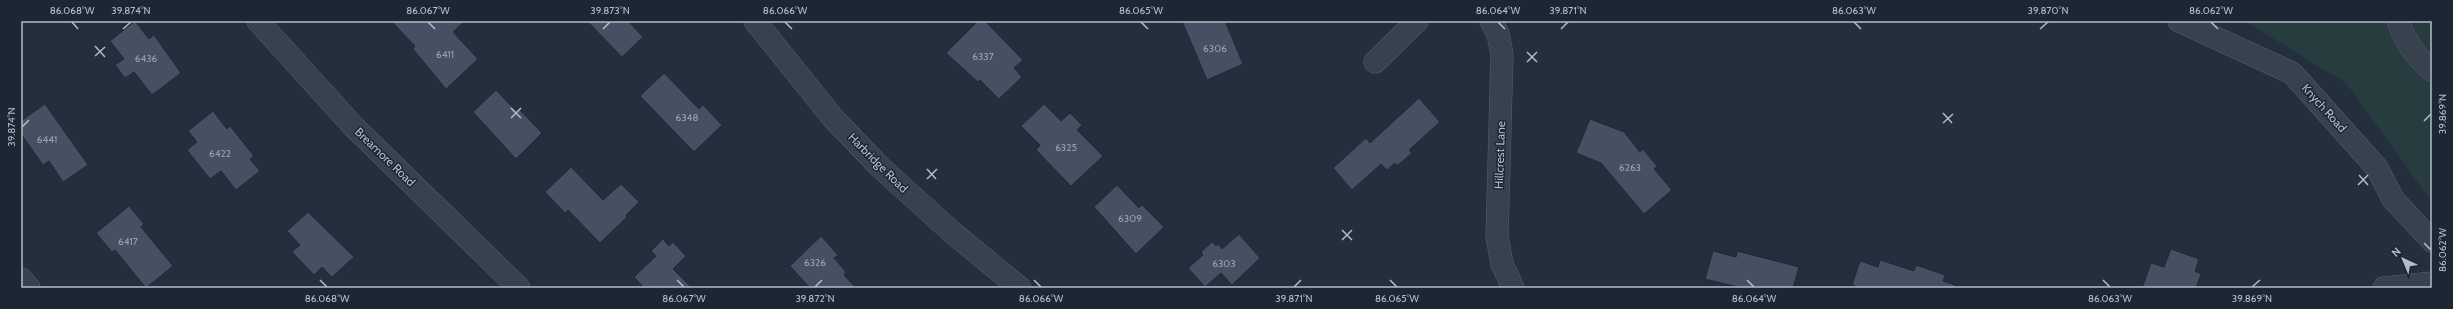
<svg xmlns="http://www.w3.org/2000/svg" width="2453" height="309" viewBox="0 0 2453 309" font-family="Cabin,sans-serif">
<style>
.green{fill:#263c3f}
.building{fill:#455162;stroke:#1f2835}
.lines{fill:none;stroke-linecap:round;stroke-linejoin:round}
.minor-casing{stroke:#565f6c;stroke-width:23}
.minor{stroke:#38414e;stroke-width:22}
.ticks{fill:none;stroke:#b4bcc9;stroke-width:1.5}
.labels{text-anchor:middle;stroke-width:3;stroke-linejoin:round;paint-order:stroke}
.number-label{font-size:10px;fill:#98a1af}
.street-label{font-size:12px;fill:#b4bcc9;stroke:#1d2633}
.neatline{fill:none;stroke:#b4bcc9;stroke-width:1.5}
.ticks-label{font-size:10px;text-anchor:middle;fill:#b4bcc9}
</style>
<rect width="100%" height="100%" fill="#242f3e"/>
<!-- green -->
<path class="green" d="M2245,21h187v181l-86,-119z"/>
<!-- building -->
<g class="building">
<path d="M135,21l14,18 5,-4 27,38 -29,22 -18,-23 -9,6 -10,-13 9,-6 -14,-18z"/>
<path d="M391,21h74l-12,11 25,27 -32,30 -33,-40 2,-3z"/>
<path d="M587,21h41l15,16 -21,20z"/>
<path d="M978,21h7l38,39 -9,8 8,9 -23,22 -19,-19 -2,2 -32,-29z"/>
<path d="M1182,21h43l18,43 -36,16z"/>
<path d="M664,73l35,36 4,-4 19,20 -28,27 -54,-56z"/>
<path d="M496,90l21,22 2,-3 23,24 -26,26 -43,-47z"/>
<path d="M1419,98l21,24 -31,28 3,3 -15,13 -2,-3 -8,7 -6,-6 -29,26 -19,-22 33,-30 4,5z"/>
<path d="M45,104l43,61 -25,17 -14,-21 -6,4 -22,-31v-13z"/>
<path d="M1044,104l17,17 9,-8 12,12 -5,5 26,26 -32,30 -35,-36 4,-5 -19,-19z"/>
<path d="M213,111l14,18 3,-3 24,30 -4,3 10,12 -24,19 -15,-19 -11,8 -23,-29 10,-8 -9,-11z"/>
<path d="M1590,119l34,13 16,20 3,-3 14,17 -3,3 18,21 -28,24 -43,-51 -25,-10z"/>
<path d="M571,167l32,33 18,-16 18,18 -13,13 1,2 -27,26 -32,-33 -3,3 -20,-21z"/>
<path d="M1117,185l22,23 3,-3 22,22 -28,27 -42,-47z"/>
<path d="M129,206l15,18 -3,3 32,39 -27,22 -31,-38 -3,2 -16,-19z"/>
<path d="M308,212l46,45 -22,20 -10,-10 -8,8 -22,-23 8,-7 -13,-14z"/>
<path d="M1239,234l21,24 -28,27 -11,-12 -16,14 -17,-19 15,-13 -2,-3 11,-10 4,4 2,-2 4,5z"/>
<path d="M821,236l17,19 -4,3 12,14 -2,3 12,13h-46l-20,-22z"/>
<path d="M663,239l6,7 4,-4 13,14 -13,13 19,19h-48l-10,-11 22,-21 -5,-5z"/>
<path d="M2171,249l28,10 -4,12 6,3 -5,14h-54l9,-25 13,4z"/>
<path d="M1713,251l23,6 1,-6 62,16 -6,21h-51l-37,-9z"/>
<path d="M1880,260l34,11 2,-6 29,10 -2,6 12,4 -1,3h-94l-8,-3 8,-24 18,6z"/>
</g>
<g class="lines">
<defs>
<g id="minor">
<path d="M258,21l95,105 166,162"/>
<path d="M755,21l78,97 47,49 73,66 67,55"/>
<path d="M1491,21l7,13 4,20 -5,182 5,28 11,24"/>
<path d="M2179,21l113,52 85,95 16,31 39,42"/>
<path d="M2398,21c7,20 17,36 34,49"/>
<path d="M1375,62l42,-41"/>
<path d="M21,279l8,9"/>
<path d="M2384,288l48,-5"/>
</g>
</defs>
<!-- minor casing -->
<use href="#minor" class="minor-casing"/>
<!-- minor -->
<use href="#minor" class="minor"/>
</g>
<!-- ticks -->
<path class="ticks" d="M72,22l6,7M428,22l7,7M785,22l7,7M1141,22l7,7M1498,22l7,7M1854,22l7,7M2211,22l7,7M123,29l8,-7M603,29l7,-7M1561,29l7,-7M2040,29l8,-7M95,46l10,11M1527,52l10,10M95,56l10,-9M1527,62l10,-10M511,108l10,10M1943,113l9,10M511,118l10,-10M2424,121l7,-7M1943,123l10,-9M22,127l7,-7M927,169l9,10M2359,175l9,10M927,179l10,-10M2358,185l10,-10M1342,230l10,10M1342,240l10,-10M2424,243l7,7M320,280l7,7M677,280l7,7M1034,280l7,7M1390,280l7,7M1747,280l7,7M2103,280l7,7M815,287l7,-7M1294,287l7,-7M2252,287l8,-7"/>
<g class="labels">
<!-- number labels -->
<g class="number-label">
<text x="1215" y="52">6306</text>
<text x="445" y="58">6411</text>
<text x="983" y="60">6337</text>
<text x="146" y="62">6436</text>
<text x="687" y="121">6348</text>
<text x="47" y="143">6441</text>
<text x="1066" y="151">6325</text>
<text x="220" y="157">6422</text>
<text x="1630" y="171">6263</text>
<text x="1130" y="222">6309</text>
<text x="128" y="245">6417</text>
<text x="815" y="266">6326</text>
<text x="1224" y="267">6303</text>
</g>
<!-- street labels -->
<g class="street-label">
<text transform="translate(2324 108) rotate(48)" y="4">Knych Road</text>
<text transform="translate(1500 155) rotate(-88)" y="4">Hillcrest Lane</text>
<text transform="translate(385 157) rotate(44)" y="4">Breamore Road</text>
<text transform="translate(878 163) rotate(45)" y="4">Harbridge Road</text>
</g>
</g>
<!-- border -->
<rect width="2453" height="309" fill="none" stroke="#1d2633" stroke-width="44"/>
<!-- north arrow -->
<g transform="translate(2403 259) rotate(316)" stroke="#1d2633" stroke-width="3" paint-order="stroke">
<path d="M0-3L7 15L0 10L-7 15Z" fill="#b4bcc9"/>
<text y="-6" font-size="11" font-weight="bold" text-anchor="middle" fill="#b4bcc9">N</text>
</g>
<rect x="22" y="22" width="2409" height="265" class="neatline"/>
<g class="ticks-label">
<text x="72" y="14">86.068°W</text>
<text x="131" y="14">39.874°N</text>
<text x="428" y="14">86.067°W</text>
<text x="610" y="14">39.873°N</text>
<text x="785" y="14">86.066°W</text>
<text x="1141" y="14">86.065°W</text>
<text x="1498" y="14">86.064°W</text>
<text x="1568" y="14">39.871°N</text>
<text x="1854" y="14">86.063°W</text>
<text x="2048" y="14">39.870°N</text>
<text x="2211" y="14">86.062°W</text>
<text transform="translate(2442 114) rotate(-90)" y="4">39.869°N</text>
<text transform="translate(11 127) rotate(-90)" y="4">39.874°N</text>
<text transform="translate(2442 250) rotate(-90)" y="4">86.062°W</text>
<text x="327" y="302">86.068°W</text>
<text x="684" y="302">86.067°W</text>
<text x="815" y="302">39.872°N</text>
<text x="1041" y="302">86.066°W</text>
<text x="1294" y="302">39.871°N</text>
<text x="1397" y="302">86.065°W</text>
<text x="1754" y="302">86.064°W</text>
<text x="2110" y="302">86.063°W</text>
<text x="2252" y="302">39.869°N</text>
</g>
</svg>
